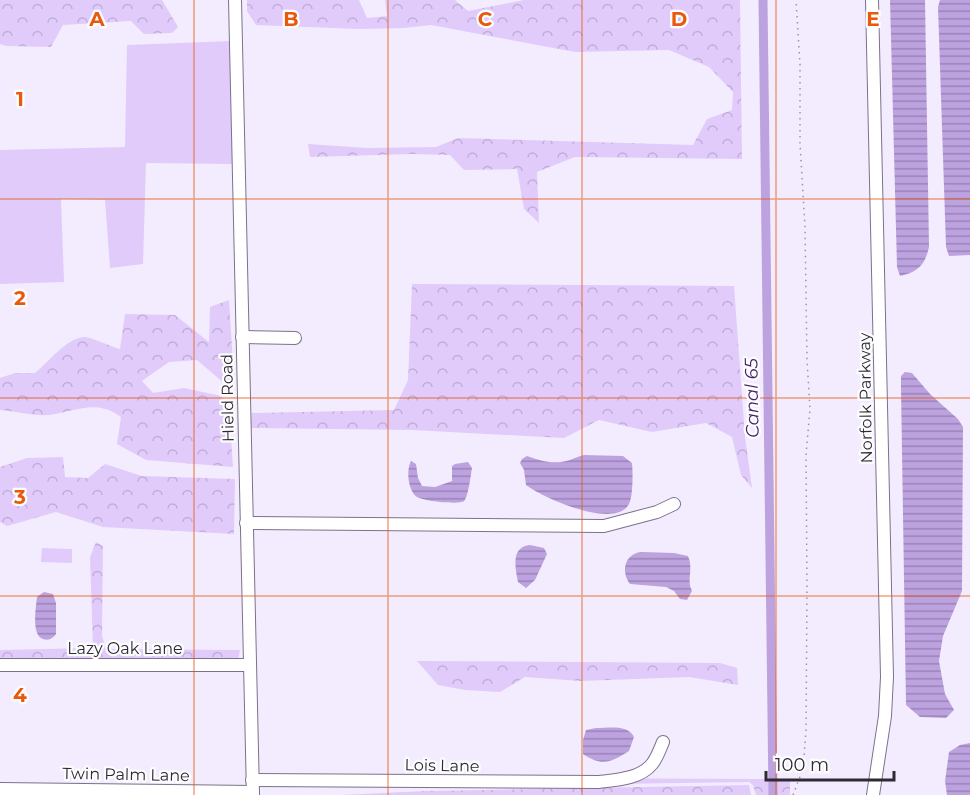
<svg xmlns="http://www.w3.org/2000/svg" width="970" height="795" viewBox="0 0 970 795" font-family="Montserrat,sans-serif">
<style>
.green{fill:#e0cbfb}
.forest{fill:url(#forest-crowns)}
.water{fill:url(#water-rules)}
.lines{fill:none;stroke-linecap:round;stroke-linejoin:round}
.canal{stroke:#bda2e0;stroke-width:9}
.minor-casing{stroke:#7c718b;stroke-width:14}
.path{stroke:#9a94a3;stroke-width:1.5;stroke-dasharray:1.5 4.5;stroke-linecap:butt}
.minor{stroke:#fff;stroke-width:12}
.grid{fill:none;stroke:#e8590c;stroke-width:1.5;stroke-opacity:0.55}
.labels{text-anchor:middle;stroke-width:4.5;stroke-linejoin:round;paint-order:stroke}
.street-label{font-size:16px;fill:#2e2934;stroke:#fdfdfd}
.water-label{font-size:18px;font-style:italic;fill:#441e66;stroke:#fdfdfd}
.grid-label{font-size:20px;text-anchor:middle;font-weight:bold;fill:#e8590c;stroke:#fdfdfd;stroke-width:4.5;stroke-linejoin:round;paint-order:stroke}
</style>
<defs>
<pattern id="forest-crowns" width="20" height="18" patternUnits="userSpaceOnUse" patternTransform="scale(1.5)"><rect width="20" height="18" fill="#e0cbfb"/><path d="M2 6a3 3 0 1 1 6 0M12 15a3 3 0 1 1 6 0" fill="none" stroke="#c0aed8"/></pattern>
<pattern id="water-rules" width="6" height="5" patternUnits="userSpaceOnUse" patternTransform="scale(1.5)"><rect width="6" height="5" fill="#bda2e0"/><path d="M0 2.5h6" fill="none" stroke="#9a84b6"/></pattern>
</defs>
<rect width="100%" height="100%" fill="#f3ecfe"/>
<!-- green -->
<g class="green">
<path d="M231,41l2,123 -87,-1 -3,101 -33,4 -5,-68 -44,-1 3,83 -64,2v-134l125,-3 2,-102z"/>
<path d="M42,548l30,1v14l-31,-1z"/>
</g>
<!-- forest -->
<g class="forest">
<path d="M0,0h162l16,27 -6,6 -28,1 -13,-13 -68,4 -12,22 -45,-1 -6,-2z"/>
<path d="M247,0h112l8,18 20,-2 -2,-16h70l13,11 56,-11h216l2,159 -167,-2 -38,15 2,51 -15,-14 -7,-40 -53,1 -14,-15 -38,-1 -102,3 -2,-13 59,4 69,-1 22,-9 235,7 14,-26 25,-9 1,-18 -24,-25 -40,-17 -94,2 -144,-27 -27,3 -45,1 -103,-4 -9,-14z"/>
<path d="M412,284l322,2 11,151 7,51 -11,-13 -9,-38 -26,-14 -54,9 -53,-12 -35,18 -151,-8 -163,-2 2,-15 142,-3 14,-30z"/>
<path d="M229,300l5,79 -9,5 -28,-24 -28,2 -27,19 11,12 31,-5 37,8 8,13 4,58 -87,-7 -29,-16 4,-27c-25,-19 -46,-5 -73,-2 -15,1 -33,-4 -48,-5v-32l15,-5h20c13,-10 31,-35 49,-36 8,0 27,10 36,12l5,-35 50,1 34,27 1,-35z"/>
<path d="M63,457l2,20 23,1 17,-14 37,12 93,3 -1,55 -131,-7 -47,-15 -49,14 -7,-4v-55l27,-9z"/>
<path d="M96,542l7,4 -1,90 4,13 134,1 -2,10h-238v-10l93,-2 -3,-91z"/>
<path d="M417,661l303,2 17,5 1,17 -49,-8 -108,4 -56,-4 -25,15 -35,-2 -27,-5z"/>
<path d="M474,778l316,1v16h-34l-3,-10 -4,-3 -275,4z"/>
<path d="M749,785l2,10h-410l85,-4z"/>
</g>
<!-- water -->
<g class="water">
<path d="M890,0h35l4,247c-4,18 -11,25 -29,29l-3,-9z"/>
<path d="M940,0h30v255l-21,1 -3,-9 -8,-240z"/>
<path d="M905,372l7,1 18,21 28,25 5,8 -1,164 -19,45 -4,25 6,33 9,16 -8,8 -26,-1 -14,-12 -5,-317v-12z"/>
<path d="M584,455l39,1 9,7c1,9 1,34 -3,41 -14,26 -86,-6 -103,-19l-2,-15 -4,-7 2,-4 5,-3c15,5 26,9 43,4 5,-2 9,-4 14,-5z"/>
<path d="M411,461l5,3 2,14 4,8 13,1 17,-6v-15l3,-2 13,-2 4,6c-1,6 -4,30 -8,33 -5,4 -41,0 -47,-4 -9,-6 -11,-27 -6,-36z"/>
<path d="M530,545l14,3 3,6 -12,26 -9,8 -8,-6c-3,-16 -7,-35 12,-37z"/>
<path d="M641,552l33,1 14,3c6,13 -2,24 4,35l-5,9 -7,-1 -6,-8 -8,-4 -36,-3c-9,-12 -6,-30 11,-32z"/>
<path d="M44,592l9,2 3,9v31c-3,4 -7,7 -13,5 -12,-4 -7,-32 -6,-42z"/>
<path d="M596,728c13,0 32,-4 38,9l-5,14c-17,11 -27,16 -46,3v-14l3,-10z"/>
<path d="M970,743v52h-23l-2,-14 4,-29 11,-7z"/>
</g>
<g class="lines">
<!-- canal -->
<path class="canal" d="M763,0l10,795"/>
<defs>
<g id="minor">
<path d="M235,0l18,795"/>
<path d="M872,0l15,677 -2,39 -12,79"/>
<path d="M242,337l53,1"/>
<path d="M246,523l358,3 53,-14 17,-8"/>
<path d="M0,665h250"/>
<path d="M252,780l347,2c17,-2 41,-3 53,-18 5,-6 8,-15 11,-22"/>
<path d="M0,789l253,3"/>
</g>
</defs>
<!-- minor casing -->
<use href="#minor" class="minor-casing"/>
<!-- path -->
<path class="path" d="M793,795l10,-26 3,-38 1,-143 -1,-133 4,-46 -3,-49 -2,-133 -5,-84v-79l-4,-64"/>
<!-- minor -->
<use href="#minor" class="minor"/>
</g>
<!-- grid -->
<path class="grid" d="M194,0v795M388,0v795M582,0v795M776,0v795M0,199h970M0,398h970M0,596h970"/>
<g class="labels">
<!-- street labels -->
<g class="street-label">
<text transform="translate(227 398) rotate(-91)" y="6">Hield Road</text>
<text transform="translate(865 398) rotate(-91)" y="6">Norfolk Parkway</text>
<text x="125" y="654">Lazy Oak Lane</text>
<text transform="translate(442 765) rotate(1)" y="6">Lois Lane</text>
<text transform="translate(126 774) rotate(1)" y="6">Twin Palm Lane</text>
</g>
<!-- water labels -->
<g class="water-label">
<text transform="translate(752 398) rotate(-91)" y="6">Canal 65</text>
</g>
</g>
<g class="grid-label">
<text x="97" y="26">A</text>
<text x="291" y="26">B</text>
<text x="485" y="26">C</text>
<text x="679" y="26">D</text>
<text x="873" y="26">E</text>
<text x="20" y="106">1</text>
<text x="20" y="305">2</text>
<text x="20" y="504">3</text>
<text x="20" y="702">4</text>
</g>
<!-- scale -->
<path d="M766 771v9h128v-9" fill="none" stroke="#2e2934" stroke-width="3"/>
<text x="775" y="771" font-size="18" fill="#2e2934" stroke="#fdfdfd" stroke-width="4.5" paint-order="stroke">100 m</text>
</svg>
